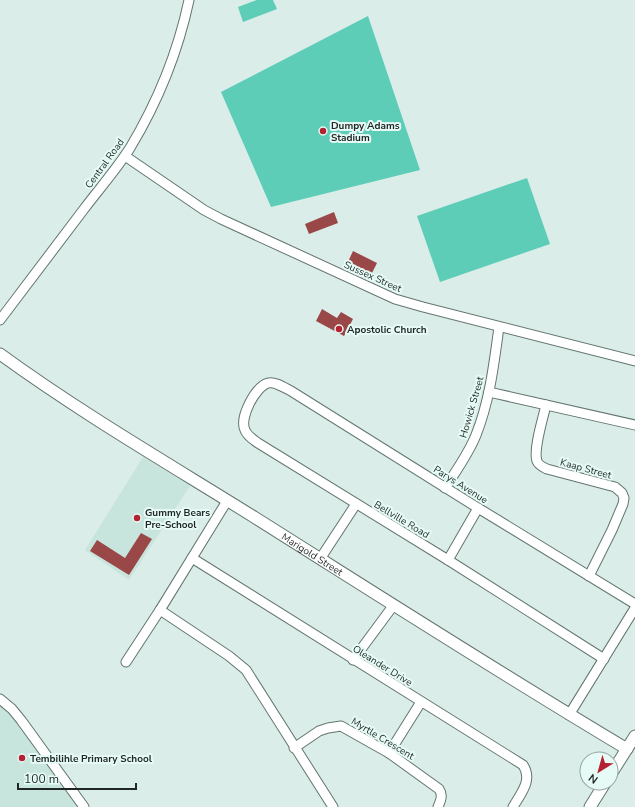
<svg xmlns="http://www.w3.org/2000/svg" width="635" height="807" viewBox="0 0 635 807" font-family="'Nunito Sans',sans-serif">
<style>
.built{fill:#c7e4dd}
.green{fill:#5dcdb7}
.building{fill:#9a4747}
.lines{fill:none;stroke-linecap:round;stroke-linejoin:round}
.minor-casing{stroke:#637570;stroke-width:11}
.tertiary-casing{stroke:#637570;stroke-width:13}
.minor{stroke:#fff;stroke-width:9}
.tertiary{stroke:#fff;stroke-width:11}
.poi-dot{fill:#b42232;stroke:#e7fbf6;stroke-width:1.5}
.labels{text-anchor:middle;stroke-width:4;stroke-linejoin:round;paint-order:stroke}
.poi-label{font-size:10px;font-weight:bold;fill:#1f2624;stroke:#e7fbf6;text-anchor:start}
.street-label{font-size:10px;fill:#1f2624;stroke:#e7fbf6}
</style>
<rect width="100%" height="100%" fill="#daede9"/>
<!-- built -->
<g class="built">
<path d="M143,457l47,29 -61,94 -44,-30z"/>
<path d="M0,704l7,5 75,98h-82z"/>
</g>
<!-- green -->
<g class="green">
<path d="M257,0h16l4,9 -34,13 -5,-15z"/>
<path d="M368,16l52,154 -149,37 -50,-115z"/>
<path d="M527,178l23,66 -110,38 -23,-66z"/>
</g>
<!-- building -->
<g class="building">
<path d="M334,212l4,11 -29,11 -4,-10z"/>
<path d="M353,251l24,12 -6,12 -24,-11z"/>
<path d="M322,309l15,9 4,-6 12,7 -9,17 -28,-15z"/>
<path d="M141,533l11,6 -23,36 -39,-24 7,-11 28,18z"/>
</g>
<g class="lines">
<defs>
<g id="minor">
<path d="M125,156l79,54 17,9 174,80 28,8 212,54"/>
<path d="M0,320c28,-37 56,-74 84,-111 15,-20 32,-39 46,-61 27,-45 48,-96 59,-148"/>
<path d="M489,392l146,33"/>
<path d="M546,405c-3,13 -13,45 -9,56 1,4 6,6 10,8l68,18 7,6 2,5 -1,6 -11,26 -23,46"/>
<path d="M445,488c11,-17 24,-35 31,-53 14,-35 18,-72 23,-108"/>
<path d="M192,558l331,207c10,15 -2,28 -10,42"/>
<path d="M320,559l36,-55"/>
<path d="M448,560l30,-52"/>
<path d="M160,610l69,46 17,14 87,137"/>
<path d="M604,659l-156,-99 -190,-117c-4,-3 -11,-7 -13,-13 -6,-12 10,-43 23,-47 7,-2 17,5 23,8l187,117 157,96"/>
<path d="M353,660l40,-54"/>
<path d="M126,662l34,-52 67,-109"/>
<path d="M0,699l12,10 9,11 63,87"/>
<path d="M569,715l66,-107"/>
<path d="M294,748l25,-17 9,-3 13,-2 48,27 50,36c4,6 2,11 -1,18"/>
<path d="M389,753l32,-51"/>
</g>
<g id="tertiary">
<path id="s1" d="M0,354c81,59 169,110 254,163 124,78 247,157 373,232"/>
<path d="M611,774l24,-38"/>
<path d="M590,807l15,-24"/>
</g>
</defs>
<!-- minor casing -->
<use href="#minor" class="minor-casing"/>
<!-- tertiary casing -->
<use href="#tertiary" class="tertiary-casing"/>
<!-- minor -->
<use href="#minor" class="minor"/>
<!-- tertiary -->
<use href="#tertiary" class="tertiary"/>
</g>
<!-- markers -->
<g class="poi-dot">
<circle cx="323" cy="131" r="4"/>
<circle cx="339" cy="329" r="4"/>
<circle cx="137" cy="518" r="4"/>
<circle cx="22" cy="758" r="4"/>
</g>
<g class="labels">
<!-- poi labels -->
<g class="poi-label">
<text x="331" y="129">Dumpy Adams<tspan x="331" dy="12">Stadium</tspan></text>
<text x="347" y="333">Apostolic Church</text>
<text x="145" y="516">Gummy Bears<tspan x="145" dy="12">Pre-School</tspan></text>
<text x="30" y="762">Tembilihle Primary School</text>
</g>
<!-- street labels -->
<g class="street-label">
<text transform="translate(104 163) rotate(-54)" y="4">Central Road</text>
<text transform="translate(373 276) rotate(24)" y="4">Sussex Street</text>
<text transform="translate(471 407) rotate(-74)" y="4">Howick Street</text>
<text transform="translate(586 468) rotate(15)" y="4">Kaap Street</text>
<text transform="translate(461 484) rotate(32)" y="4">Parys Avenue</text>
<text transform="translate(402 519) rotate(31)" y="4">Bellville Road</text>
<text dy="4" stroke="none"><textPath href="#s1" startOffset="371">Marigold Street</textPath></text>
<text transform="translate(383 665) rotate(32)" y="4">Oleander Drive</text>
<text transform="translate(383 738) rotate(31)" y="4">Myrtle Crescent</text>
</g>
</g>
<!-- north arrow -->
<g transform="translate(599 771) rotate(217)"><circle r="19" fill="#e7fbf6" stroke="#97a6a2"/>
<path d="M0-3L7 15L0 10L-7 15Z" fill="#b42232"/>
<text y="-6" font-size="11" font-weight="bold" text-anchor="middle" fill="#1f2624">N</text>
</g>
<!-- scale -->
<path d="M18 783v6h118v-6" fill="none" stroke="#1f2624" stroke-width="2"/>
<text x="24" y="783" font-size="12" fill="#1f2624" stroke="#e7fbf6" stroke-width="3" paint-order="stroke">100 m</text>
</svg>
